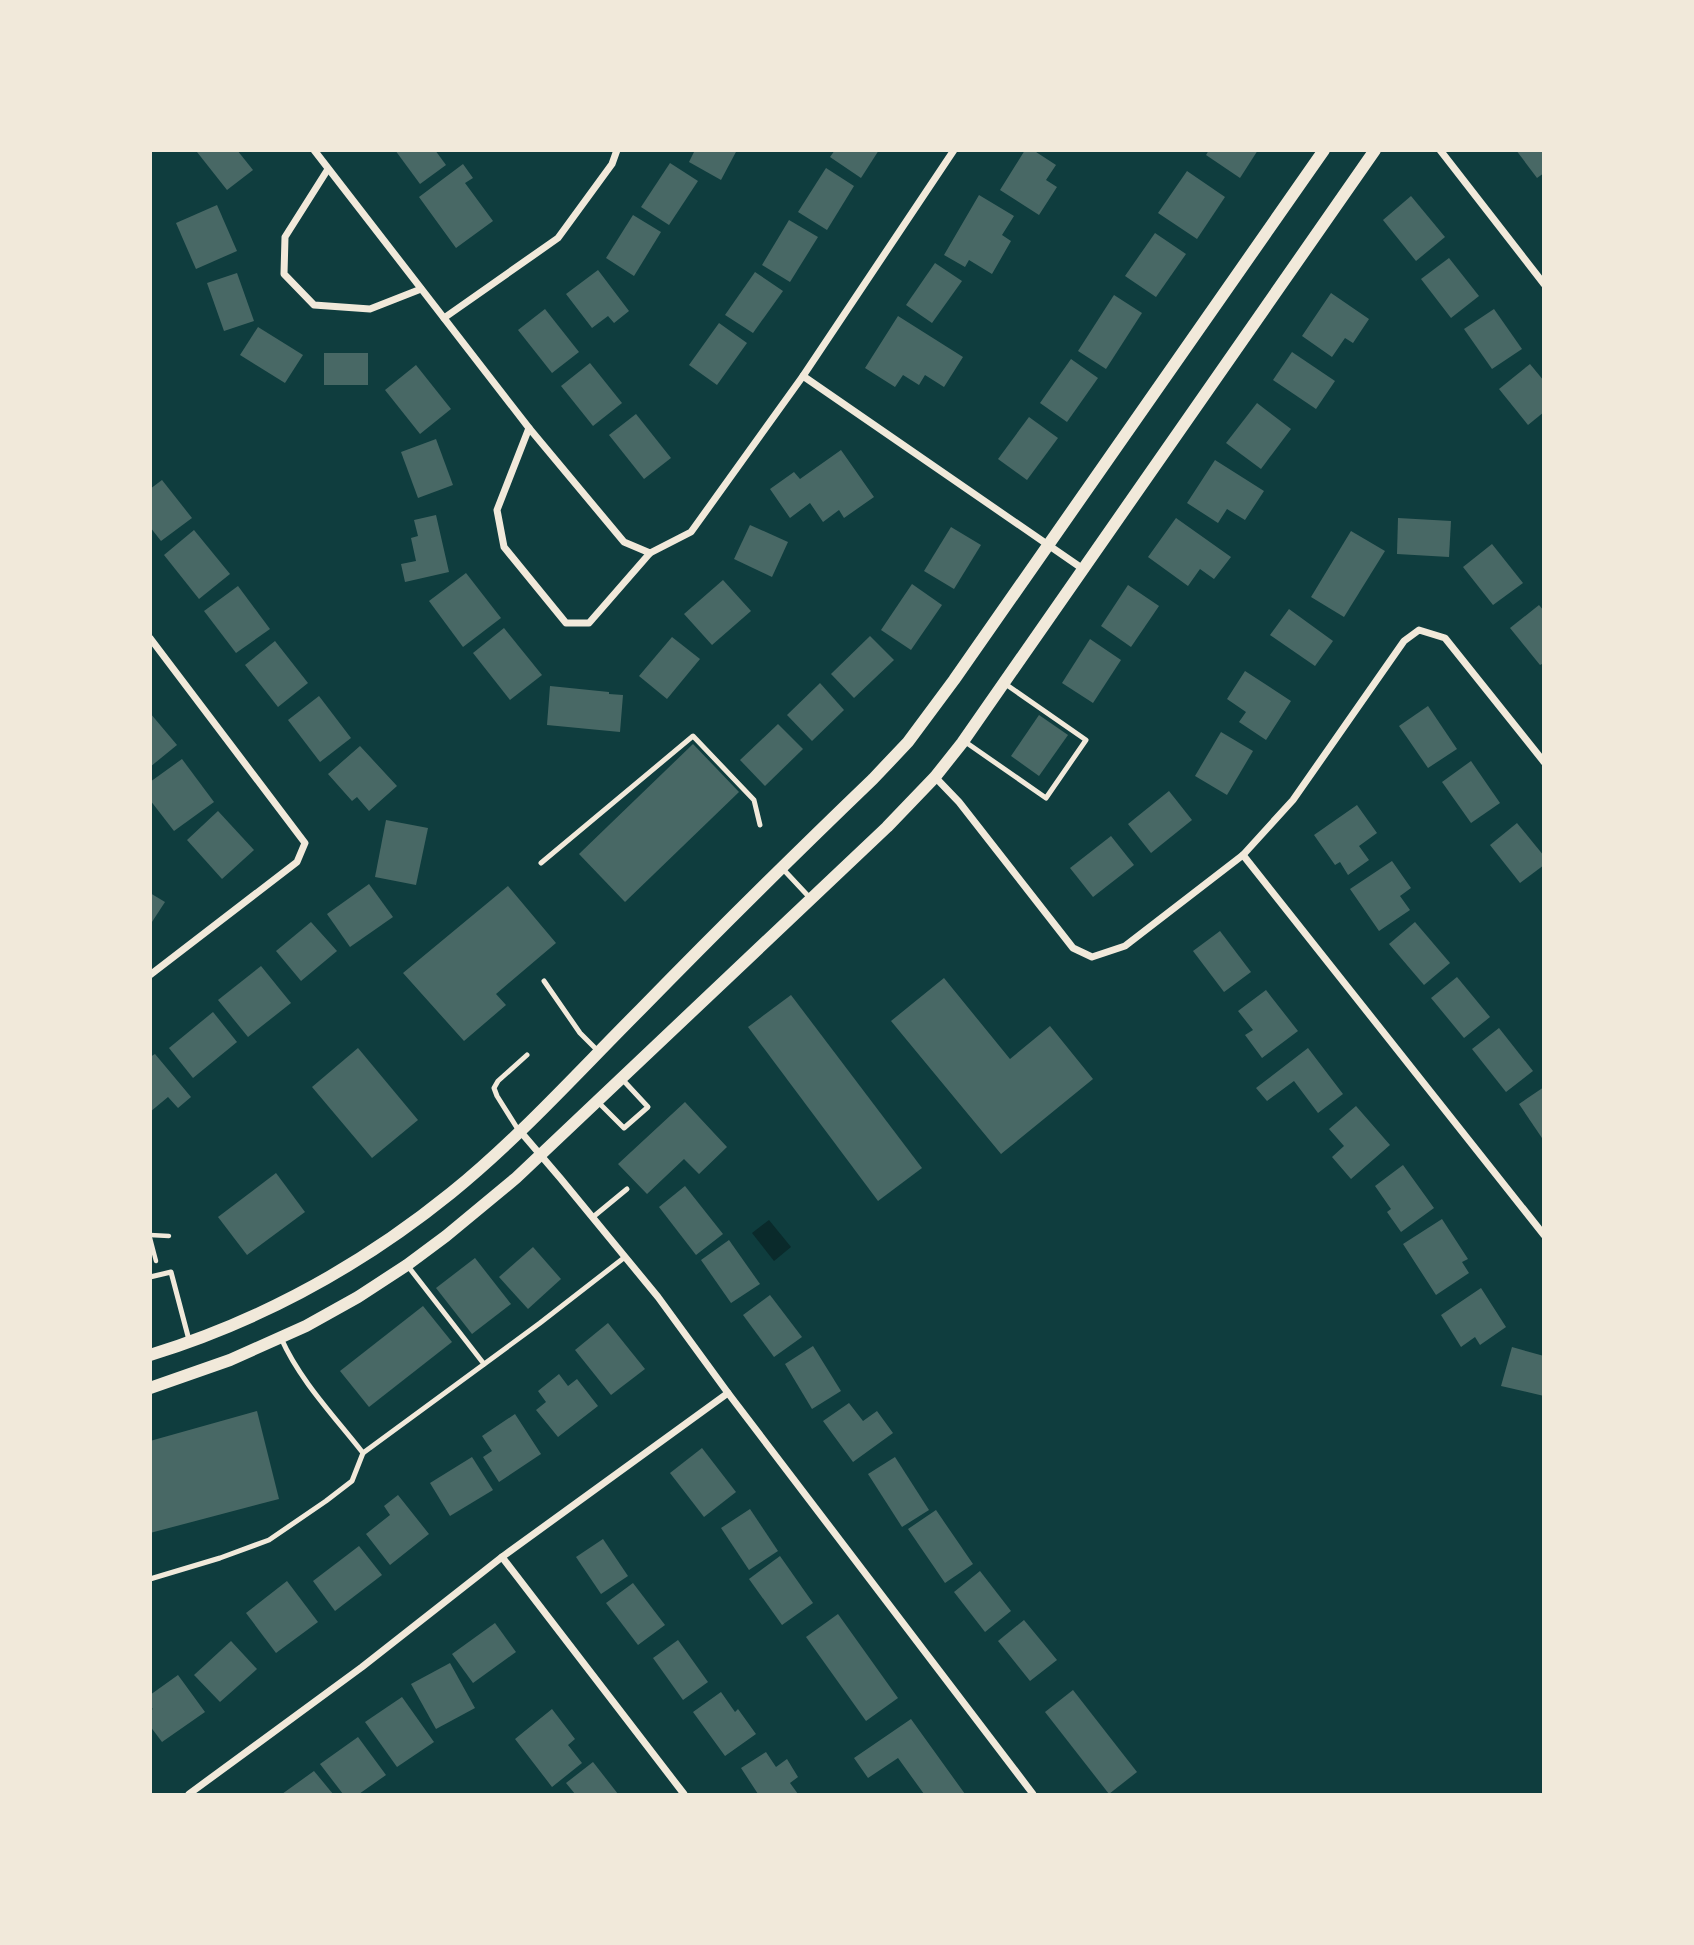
<svg xmlns="http://www.w3.org/2000/svg" width="1694" height="1945" viewBox="0 0 1694 1945" font-family="Mulish,sans-serif">
<style>
.water{fill:#0a2a2b}
.building{fill:#486865}
.lines{fill:none;stroke-linecap:round;stroke-linejoin:round}
.path{stroke:#f1e9da;stroke-width:4.5}
.service{stroke:#f1e9da;stroke-width:5}
.minor{stroke:#f1e9da;stroke-width:7}
.tertiary{stroke:#f1e9da;stroke-width:12}
</style>
<rect width="100%" height="100%" fill="#0f3d3e"/>
<!-- water -->
<path class="water" d="M769,1220l22,27 -17,14 -22,-28z"/>
<!-- building -->
<g class="building">
<path d="M199,150h38l16,20 -26,20 -30,-38z"/>
<path d="M395,150h40l11,15 -26,19z"/>
<path d="M695,150h42l-16,30 -32,-18z"/>
<path d="M835,150h44l-18,28 -31,-21z"/>
<path d="M1025,150h8l23,15 -10,15 11,7 -18,28 -39,-25z"/>
<path d="M1209,150h49l-18,28 -34,-23z"/>
<path d="M1516,150h28v23l-7,5z"/>
<path d="M670,163l28,18 -29,44 -28,-18z"/>
<path d="M463,164l10,14 -8,5 28,38 -37,27 -37,-51z"/>
<path d="M826,168l28,18 -27,44 -29,-18z"/>
<path d="M1187,171l38,26 -28,42 -39,-26z"/>
<path d="M979,195l35,21 -12,19 9,6 -19,33 -23,-14 -4,7 -21,-12z"/>
<path d="M1411,196l34,41 -29,24 -33,-41z"/>
<path d="M217,205l20,46 -41,18 -20,-46z"/>
<path d="M633,215l28,17 -27,44 -28,-18z"/>
<path d="M789,220l29,17 -28,45 -28,-17z"/>
<path d="M1155,233l31,21 -30,43 -31,-21z"/>
<path d="M1449,258l30,38 -28,22 -30,-39z"/>
<path d="M935,263l27,18 -30,42 -26,-18z"/>
<path d="M598,270l31,41 -15,12 -6,-7 -16,12 -26,-34z"/>
<path d="M755,272l28,19 -30,42 -28,-18z"/>
<path d="M237,273l17,48 -30,10 -17,-48z"/>
<path d="M1331,293l38,26 -16,24 -8,-5 -13,19 -30,-21z"/>
<path d="M1114,295l28,18 -36,56 -28,-18z"/>
<path d="M545,309l34,43 -27,21 -34,-43z"/>
<path d="M1494,309l28,40 -30,20 -28,-40z"/>
<path d="M898,316l65,41 -19,30 -19,-12 -6,10 -16,-10 -8,12 -30,-19z"/>
<path d="M719,323l28,20 -30,42 -28,-20z"/>
<path d="M258,327l45,28 -18,28 -45,-28z"/>
<path d="M1292,352l43,29 -19,28 -43,-29z"/>
<rect x="324" y="353" width="44" height="32"/>
<path d="M1071,359l27,19 -31,44 -27,-19z"/>
<path d="M590,363l32,40 -29,23 -32,-40z"/>
<path d="M1530,364l14,17v31l-16,13 -29,-36z"/>
<path d="M416,365l35,44 -31,25 -35,-44z"/>
<path d="M1257,403l34,26 -30,40 -35,-26z"/>
<path d="M636,414l35,44 -27,21 -35,-44z"/>
<path d="M1029,417l29,21 -31,42 -29,-21z"/>
<path d="M436,439l17,46 -35,13 -17,-46z"/>
<path d="M841,450l33,47 -30,21 -5,-8 -16,12 -13,-19 -20,15 -20,-29 24,-17 6,7z"/>
<path d="M1215,460l49,31 -19,29 -18,-11 -9,14 -31,-20z"/>
<path d="M162,480l30,38 -31,23 -11,-14v-38z"/>
<path d="M436,515l13,57 -44,10 -4,-18 15,-3 -5,-23 7,-2 -4,-16z"/>
<path d="M1176,518l55,39 -17,22 -14,-10 -12,17 -40,-29z"/>
<path d="M1398,518l53,3 -2,36 -52,-3z"/>
<path d="M750,525l38,17 -16,35 -38,-18z"/>
<path d="M951,527l30,18 -27,44 -30,-18z"/>
<path d="M194,530l36,44 -31,25 -35,-44z"/>
<path d="M1351,531l34,20 -41,66 -33,-20z"/>
<path d="M1492,544l31,39 -30,22 -30,-38z"/>
<path d="M466,573l35,45 -38,29 -34,-46z"/>
<path d="M723,580l28,31 -39,34 -28,-31z"/>
<path d="M912,584l30,21 -31,45 -30,-20z"/>
<path d="M1128,585l31,21 -28,41 -30,-21z"/>
<path d="M238,586l32,43 -34,24 -32,-42z"/>
<path d="M1539,605l5,6v52l-4,2 -30,-37z"/>
<path d="M1289,609l44,32 -18,25 -45,-31z"/>
<path d="M504,628l38,47 -32,25 -37,-47z"/>
<path d="M870,636l24,24 -40,38 -23,-24z"/>
<path d="M672,637l28,22 -33,40 -28,-23z"/>
<path d="M1090,639l31,21 -28,43 -31,-20z"/>
<path d="M275,641l33,42 -30,24 -33,-42z"/>
<path d="M1245,671l46,30 -25,39 -27,-18 7,-10 -19,-13z"/>
<path d="M820,683l24,27 -32,31 -25,-26z"/>
<path d="M550,686l59,6v2l14,1 -3,37 -73,-7z"/>
<path d="M319,696l32,42 -31,24 -32,-42z"/>
<path d="M1428,706l29,43 -29,19 -29,-42z"/>
<path d="M150,713l27,32 -27,22z"/>
<path d="M1039,715l29,20 -29,41 -28,-20z"/>
<path d="M778,724l25,25 -38,37 -25,-26z"/>
<path d="M1221,732l32,19 -26,44 -32,-19z"/>
<path d="M693,744l46,48 -114,110 -46,-48z"/>
<path d="M360,746l37,40 -28,25 -12,-14 -5,4 -24,-27z"/>
<path d="M182,759l32,43 -40,29 -24,-31v-18z"/>
<path d="M1471,761l29,42 -29,20 -29,-41z"/>
<path d="M1169,791l23,29 -41,33 -23,-29z"/>
<path d="M1357,805l20,28 -18,13 10,14 -21,15 -8,-13 -5,3 -21,-30z"/>
<path d="M218,811l36,39 -32,29 -35,-39z"/>
<path d="M386,820l42,8 -12,57 -41,-8z"/>
<path d="M1517,823l27,33v9l-24,18 -30,-38z"/>
<path d="M1111,836l23,29 -41,32 -23,-29z"/>
<path d="M1392,861l19,27 -11,8 10,14 -31,21 -29,-42z"/>
<path d="M369,884l24,33 -43,30 -23,-33z"/>
<path d="M508,886l48,57 -60,51 10,11 -42,36 -61,-68z"/>
<path d="M150,893l15,9 -15,23z"/>
<path d="M311,922l26,29 -36,30 -25,-30z"/>
<path d="M1415,922l35,41 -26,22 -35,-41z"/>
<path d="M1220,931l31,41 -27,20 -31,-41z"/>
<path d="M261,966l30,37 -43,34 -30,-37z"/>
<path d="M1457,977l33,40 -26,21 -33,-40z"/>
<path d="M944,978l66,81 40,-33 43,53 -92,75 -110,-133z"/>
<path d="M1266,990l32,41 -36,27 -17,-23 8,-5 -15,-19z"/>
<path d="M791,995l131,173 -44,33 -130,-174z"/>
<path d="M213,1012l24,30 -44,36 -24,-30z"/>
<path d="M1499,1028l34,43 -27,21 -34,-43z"/>
<path d="M358,1048l60,72 -46,38 -60,-71z"/>
<path d="M1308,1048l35,46 -25,19 -24,-32 -27,20 -11,-13z"/>
<path d="M155,1054l36,43 -13,11 -10,-11 -18,15v-55z"/>
<path d="M1544,1087v54l-25,-37z"/>
<path d="M685,1102l42,45 -28,27 -15,-15 -37,35 -29,-30z"/>
<path d="M1356,1106l34,39 -39,34 -19,-22 12,-11 -15,-17z"/>
<path d="M1403,1165l31,43 -33,24 -14,-20 4,-3 -16,-23z"/>
<path d="M276,1173l29,39 -58,43 -29,-38z"/>
<path d="M685,1186l38,48 -27,21 -37,-48z"/>
<path d="M1442,1219l26,40 -6,3 7,11 -33,22 -33,-51z"/>
<path d="M729,1240l31,44 -29,19 -30,-43z"/>
<path d="M533,1247l28,32 -33,30 -29,-32z"/>
<path d="M475,1258l36,46 -39,30 -36,-46z"/>
<path d="M1481,1288l25,39 -26,18 -5,-8 -14,10 -20,-32z"/>
<path d="M770,1295l32,42 -28,20 -31,-42z"/>
<path d="M423,1306l29,36 -83,65 -29,-36z"/>
<path d="M608,1323l37,46 -34,26 -36,-45z"/>
<path d="M813,1346l28,45 -29,18 -27,-45z"/>
<path d="M1512,1347l32,9v40l-43,-10z"/>
<path d="M559,1374l9,12 9,-7 21,27 -40,31 -22,-27 10,-8 -8,-11z"/>
<path d="M849,1403l14,18 14,-10 16,22 -40,29 -30,-41z"/>
<path d="M257,1411l22,88 -129,34v-92z"/>
<path d="M515,1414l26,40 -42,28 -16,-25 9,-6 -10,-15z"/>
<path d="M702,1448l34,44 -32,25 -34,-44z"/>
<path d="M472,1457l21,33 -43,26 -20,-33z"/>
<path d="M895,1457l34,53 -27,17 -34,-53z"/>
<path d="M398,1495l31,39 -39,31 -24,-31 24,-19 -6,-9z"/>
<path d="M750,1509l28,42 -29,19 -28,-42z"/>
<path d="M936,1510l37,54 -28,19 -37,-54z"/>
<path d="M603,1539l25,37 -27,18 -25,-37z"/>
<path d="M359,1546l23,29 -47,36 -22,-30z"/>
<path d="M780,1556l33,47 -31,22 -33,-46z"/>
<path d="M980,1571l31,40 -26,21 -31,-40z"/>
<path d="M287,1581l31,41 -42,31 -30,-40z"/>
<path d="M633,1583l32,42 -27,20 -32,-42z"/>
<path d="M838,1614l60,84 -32,23 -60,-84z"/>
<path d="M1024,1620l33,40 -27,21 -32,-40z"/>
<path d="M495,1623l21,29 -43,31 -21,-29z"/>
<path d="M678,1640l30,42 -25,18 -30,-42z"/>
<path d="M231,1641l26,28 -37,33 -26,-27z"/>
<path d="M450,1663l25,45 -39,21 -25,-45z"/>
<path d="M178,1675l27,37 -43,30 -12,-16v-15l3,-2 -3,-3v-11z"/>
<path d="M1073,1690l64,82 -28,22 -64,-82z"/>
<path d="M721,1692l14,20 3,-3 18,25 -31,22 -32,-44z"/>
<path d="M402,1697l32,45 -37,25 -32,-45z"/>
<path d="M552,1709l23,30 -7,6 14,18 -30,24 -37,-48z"/>
<path d="M911,1719l54,75h-41l-26,-36 -30,20 -14,-20z"/>
<path d="M358,1737l28,38 -27,19h-16l-23,-30z"/>
<path d="M766,1752l10,15 11,-8 11,18 -8,6 8,11h-40l-17,-26z"/>
<path d="M593,1762l25,32h-43l-9,-11z"/>
<path d="M314,1771l19,23h-51z"/>
</g>
<g class="lines">
<!-- path -->
<g class="path">
<path d="M150,1235l19,1"/>
<path d="M150,1238l6,23"/>
</g>
<!-- service -->
<g class="service">
<path d="M964,741l82,57 40,-58 -82,-57"/>
<path d="M541,863l152,-127 61,64 6,25"/>
<path d="M782,868l29,31"/>
<path d="M544,981l36,52 18,18"/>
<path d="M597,1101l27,27 24,-21 -26,-28"/>
<path d="M519,1131l-22,-35 -3,-8 4,-7 29,-26"/>
<path d="M593,1217l34,-28"/>
<path d="M407,1265l77,99"/>
<path d="M150,1277l21,-5 18,68"/>
<path d="M281,1338c19,43 54,79 82,115l177,-130 85,-66"/>
<path d="M150,1579l70,-21 49,-18 57,-39 26,-20 11,-28"/>
</g>
<!-- minor -->
<g class="minor">
<path d="M314,150l215,278 95,114 26,11"/>
<path d="M1440,150l104,134"/>
<path d="M328,169l-43,68 -1,37 30,31 56,4 51,-20"/>
<path d="M444,318l114,-80 54,-74 5,-14"/>
<path d="M803,376l280,193"/>
<path d="M529,428l-32,82 7,37 62,76h23l61,-70 41,-21 112,-156 151,-226"/>
<path d="M150,638l155,205 -8,19 -147,113"/>
<path d="M935,777l24,25 114,146 19,9 33,-11 118,-91 50,-55 111,-159 15,-11 26,8 99,124"/>
<path d="M1243,855l301,380"/>
<path d="M520,1131l41,48 97,118 70,96 305,401"/>
<path d="M502,1557l182,237"/>
<path d="M189,1794l173,-127 140,-110 226,-164"/>
</g>
<!-- tertiary -->
<g class="tertiary">
<path d="M150,1355c110,-34 212,-90 301,-162 68,-55 128,-122 190,-184 76,-78 154,-155 232,-230l35,-37 46,-62 370,-530"/>
<path d="M150,1388l80,-28 76,-34 52,-29 49,-32 39,-29 70,-58 371,-351 48,-50 27,-34 413,-593"/>
</g>
</g>
<!-- border -->
<rect width="1694" height="1945" fill="none" stroke="#f1e9da" stroke-width="304"/>
</svg>
